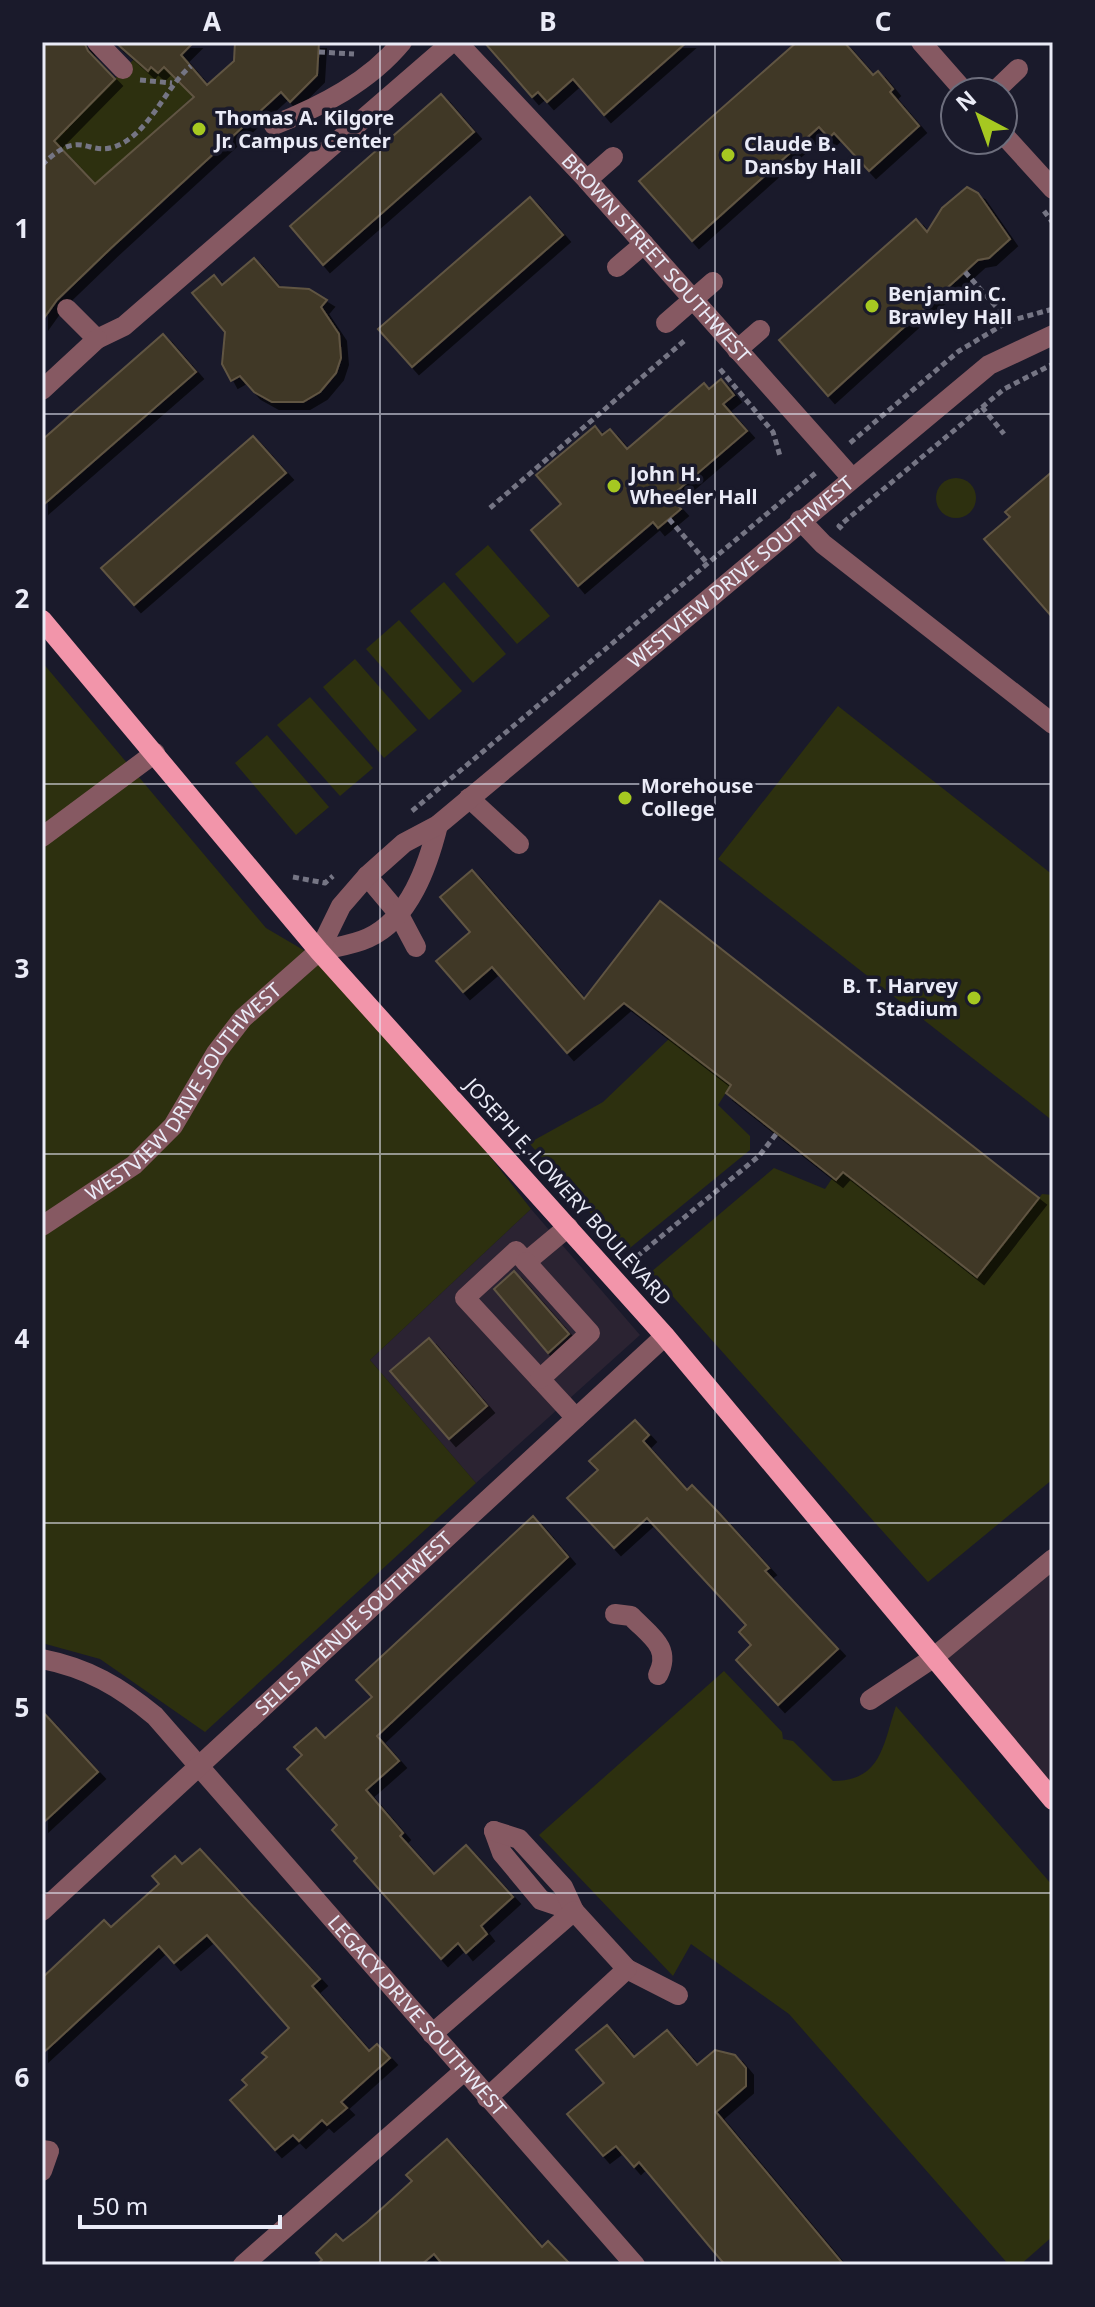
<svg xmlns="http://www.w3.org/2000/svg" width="1095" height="2307" viewBox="0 0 1095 2307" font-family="'Noto Sans',sans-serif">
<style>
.commercial{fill:#2b2332}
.green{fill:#2d300f}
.building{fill:#413725;stroke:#605543;stroke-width:2;filter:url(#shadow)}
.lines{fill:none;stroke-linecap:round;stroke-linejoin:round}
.path{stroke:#757584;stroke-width:5;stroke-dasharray:6 4;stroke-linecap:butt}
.minor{stroke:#865962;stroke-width:20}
.major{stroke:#f295aa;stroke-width:20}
.grid{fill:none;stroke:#eaebf7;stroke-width:2;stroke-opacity:0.55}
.poi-dot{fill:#a6c821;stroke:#1a1a2b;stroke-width:3}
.labels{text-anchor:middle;stroke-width:7;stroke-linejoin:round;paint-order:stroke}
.poi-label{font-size:20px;font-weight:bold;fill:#eaebf7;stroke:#1a1a2b;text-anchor:start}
.street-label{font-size:20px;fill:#eaebf7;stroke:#1a1a2b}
.neatline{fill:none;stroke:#eaebf7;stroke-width:3}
.grid-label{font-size:26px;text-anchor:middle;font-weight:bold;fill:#eaebf7}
</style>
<defs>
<filter id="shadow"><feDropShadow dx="7" dy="7" stdDeviation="0" flood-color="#0009"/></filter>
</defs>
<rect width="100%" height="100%" fill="#1a1a2b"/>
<!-- commercial -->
<g class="commercial">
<path d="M531,1209l109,126 -164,148 -106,-123z"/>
<path d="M1053,1558v248l-120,-148z"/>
</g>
<!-- green -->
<g class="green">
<path d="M136,57l12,13 3,-3 7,6 7,-6 22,-5 20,22 -112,100 -50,-6 66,72 -12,10 -57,-59v-47z"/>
<circle cx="956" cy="498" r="20"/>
<path d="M488,545l62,71 -33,28 -62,-70z"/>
<path d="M444,582l62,72 -33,29 -63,-72z"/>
<path d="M399,620l63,71 -33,29 -63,-71z"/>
<path d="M355,659l62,71 -33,28 -61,-71z"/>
<path d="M42,662l224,266 85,50 180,231 -161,151 106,123 -271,249 -105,-73 -58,-16z"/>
<path d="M310,697l63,71 -33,28 -63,-71z"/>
<path d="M838,706l215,169v246l-335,-262z"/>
<path d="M267,735l62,72 -33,28 -61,-72z"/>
<path d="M670,1038l61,47 -13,20 32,31v14l-125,102 -96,-109 74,-41z"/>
<path d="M774,1168l51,21 8,-12 4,3 6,-8 134,105 65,-83 11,1v284l-125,103 -277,-310z"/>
<path d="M724,1671l58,61 1,7 10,2 40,40c49,0 50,-37 63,-75l157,180v350l-33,29h-11l-220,-251 -98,-70 -18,32 -134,-141z"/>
</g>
<!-- building -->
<g class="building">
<path d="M42,42h42l4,9 27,28 -61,62 41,43 99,-87 -30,-30 -6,6 -7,-6 -3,4 -33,-29h79l-13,13 26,30 27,-24 1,-19h84l-2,33 -27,27 -9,-10 -171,157 -53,51 -15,21z"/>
<path d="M484,42h203l-83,73 -31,-36 -26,23 -9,-10 -6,5z"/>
<path d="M797,42h47l29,33 5,-4 15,18 -3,3 29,34 -50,45 -35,-38 -5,5 -10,-11 -127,114 -53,-60z"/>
<path d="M441,94l33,38 -151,133 -33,-39z"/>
<path d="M967,187l11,6 32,46 -21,19 -11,2 -150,136 -49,-56 137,-121 11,13 15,-24z"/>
<path d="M530,197l33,38 -151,132 -34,-38z"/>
<path d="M254,258l25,29 30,2 18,11 -6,7 18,27 2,24 -5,15 -16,19 -17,10h-31l-18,-10 -14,-16 -9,5 -9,-17 3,-32 -33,-39 22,-18 8,10z"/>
<path d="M163,334l33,38 -154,134v-66z"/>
<path d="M721,379l13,16 -11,9 24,27 -77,66 11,12 -23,19 -5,-6 -75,64 -47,-56 30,-26 -25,-29 59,-49 7,9 8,-6 17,20 77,-66 5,6z"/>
<path d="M253,436l33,37 -152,132 -33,-37z"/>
<path d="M1053,471v147l-69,-79 26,-22 -5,-5z"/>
<path d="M472,870l112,129 76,-98 379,297 -62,79 -134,-105 -7,8 -110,-87 5,-8 -107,-82 -57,50 -75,-86 -29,25 -27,-31 34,-29 -30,-35z"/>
<path d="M514,1271l55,63 -21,19 -54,-64z"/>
<path d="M429,1338l58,68 -38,33 -59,-68z"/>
<path d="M635,1420l14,15 -6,6 44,49 5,-5 26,27 51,56 -4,3 73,78 -60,56 -42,-45 15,-15 -12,-13 7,-7 -99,-107 -33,30 -47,-50 31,-28 -9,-9z"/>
<path d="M533,1516l35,41 -191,179 22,25 -33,29 37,43 -3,3 34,38 32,-29 47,52 -32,29 6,8 -21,19 -8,-10 -17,16 -87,-98 3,-3 -25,-28 5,-5 -50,-56 15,-14 -8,-8 22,-19 9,10 47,-41 -16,-17z"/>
<path d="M42,1711l56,61 -56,52z"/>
<path d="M200,1849l120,130 -8,7 57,65 8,-7 13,14 -49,44 6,6 -20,17 -5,-5 -23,21 -6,-6 -18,15 -45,-50 17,-15 -5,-5 25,-23 -5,-4 27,-25 -82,-93 -33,28 -15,-17 -117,108v-76l62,-58 7,7 48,-43 -7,-8 23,-20 7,8z"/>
<path d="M607,2025l27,32 33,-27 30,35 18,-15 20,5 11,13v18l-30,26 128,153h-119l-86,-103 -5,5 -18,-21 -13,10 -36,-42 37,-31 -28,-33z"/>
<path d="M447,2139l95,108 6,-6 23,24h-128l-9,-11 -13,11h-105l6,-5 -6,-7 20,-19 7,7 24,-19 45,-41 -6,-6z"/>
</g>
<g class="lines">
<!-- path -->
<g class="path">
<path d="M319,52l35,2"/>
<path d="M140,80l32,3"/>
<path d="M42,165c41,-41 45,-4 79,-21 31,-16 44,-56 70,-78"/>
<path d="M1044,211l9,12"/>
<path d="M965,272l44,49"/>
<path d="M720,369l53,63 7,24"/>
<path d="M982,407l22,27"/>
<path d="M850,443l109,-92 50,-30 44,-12"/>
<path d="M490,508l194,-167"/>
<path d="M669,519l39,45"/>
<path d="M842,529l-3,-3 165,-137 49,-25"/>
<path d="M412,811l406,-340"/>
<path d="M293,877l32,6 8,-7"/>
<path d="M629,1263l130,-107 18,-23"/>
</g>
<!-- minor -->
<g class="minor">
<path d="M97,42l26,27"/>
<path id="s1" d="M457,42l130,138 264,297"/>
<path d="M921,42l44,50"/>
<path d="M994,92l24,-23"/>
<path d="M274,125c48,-19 95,-43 128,-83"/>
<path d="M1003,134l50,55"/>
<path d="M587,180l26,-23"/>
<path d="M617,267l27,-23"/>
<path d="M67,309l30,30 27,-13 328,-284"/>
<path d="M666,323l47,-41"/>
<path d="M737,350l23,-20"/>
<path d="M42,390l55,-51"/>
<path d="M800,520l23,24 230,180"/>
<path d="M469,798l50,46"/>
<path d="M42,837l113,-84"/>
<path d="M367,876l31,37 18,34"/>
<path d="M319,951c16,-4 34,-6 49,-13 42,-19 60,-73 70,-113"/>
<path id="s2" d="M42,1226l92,-61 39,-39 43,-73 27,-35 76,-67 22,-45 26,-30 37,-33 34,-18 551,-460 64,-30"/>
<path d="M568,1227l-42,35 -10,-11 -51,47 111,120"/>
<path d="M526,1262l64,71 -50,46"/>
<path d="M615,1614l16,2c19,20 41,31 27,59"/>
<path id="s3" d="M42,1659c46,9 78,28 113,57l480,549"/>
<path d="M870,1700l63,-42 120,-99"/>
<path d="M494,1831l8,22 39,47 33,11"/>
<path d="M494,1831l25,8 44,48 11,24"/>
<path id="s4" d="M42,1911l623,-575"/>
<path d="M627,1969l51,26"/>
<path d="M432,2034l142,-123 53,58 -140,129"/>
<path d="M42,2150l7,1 -7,20"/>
<path d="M243,2265l221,-194"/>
</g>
<!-- major -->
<path class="major" d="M42,620l277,331 346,385 388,464"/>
</g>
<!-- grid -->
<path class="grid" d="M380,42v2223M715,42v2223M42,414h1011M42,784h1011M42,1154h1011M42,1523h1011M42,1893h1011"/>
<!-- markers -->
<g class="poi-dot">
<circle cx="199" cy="129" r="8"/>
<circle cx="728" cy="155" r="8"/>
<circle cx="872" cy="306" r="8"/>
<circle cx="614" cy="486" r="8"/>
<circle cx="625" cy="798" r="8"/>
<circle cx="974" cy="998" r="8"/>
</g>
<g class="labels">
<!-- poi labels -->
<g class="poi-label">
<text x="215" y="125">Thomas A. Kilgore<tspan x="215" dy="23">Jr. Campus Center</tspan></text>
<text x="744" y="151">Claude B.<tspan x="744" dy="23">Dansby Hall</tspan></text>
<text x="888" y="301">Benjamin C.<tspan x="888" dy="23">Brawley Hall</tspan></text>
<text x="630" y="481">John H.<tspan x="630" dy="23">Wheeler Hall</tspan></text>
<text x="641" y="793">Morehouse<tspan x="641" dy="23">College</tspan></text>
<text x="958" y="993" text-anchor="end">B. T. Harvey<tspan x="958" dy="23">Stadium</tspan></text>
</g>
<!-- street labels -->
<g class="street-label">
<text dy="7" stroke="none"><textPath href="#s1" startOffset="294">BROWN STREET SOUTHWEST</textPath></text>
<text dy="7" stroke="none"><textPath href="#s2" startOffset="968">WESTVIEW DRIVE SOUTHWEST</textPath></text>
<text dy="7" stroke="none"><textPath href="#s2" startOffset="198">WESTVIEW DRIVE SOUTHWEST</textPath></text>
<text transform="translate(568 1192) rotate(48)" y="7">JOSEPH E. LOWERY BOULEVARD</text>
<text dy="7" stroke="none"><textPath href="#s4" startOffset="424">SELLS AVENUE SOUTHWEST</textPath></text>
<text dy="7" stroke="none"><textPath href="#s3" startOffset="526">LEGACY DRIVE SOUTHWEST</textPath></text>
</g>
</g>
<!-- border -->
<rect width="1095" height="2307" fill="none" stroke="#1a1a2b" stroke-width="88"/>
<!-- north arrow -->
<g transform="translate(979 116) rotate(319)"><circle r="38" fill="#1a1a2b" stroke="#6d6e7d" stroke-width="2"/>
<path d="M0-6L14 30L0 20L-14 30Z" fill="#a6c821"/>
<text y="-12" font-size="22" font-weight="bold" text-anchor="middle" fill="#eaebf7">N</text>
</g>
<!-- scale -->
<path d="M80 2215v12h200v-12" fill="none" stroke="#eaebf7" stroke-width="4"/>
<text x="92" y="2215" font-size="24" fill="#eaebf7" stroke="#1a1a2b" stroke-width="6" paint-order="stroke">50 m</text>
<rect x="44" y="44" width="1007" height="2219" class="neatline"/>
<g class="grid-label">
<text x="212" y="31">A</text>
<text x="548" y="31">B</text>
<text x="883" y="31">C</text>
<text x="22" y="238">1</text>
<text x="22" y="608">2</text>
<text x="22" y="978">3</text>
<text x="22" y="1348">4</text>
<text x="22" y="1717">5</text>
<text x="22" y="2087">6</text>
</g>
</svg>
